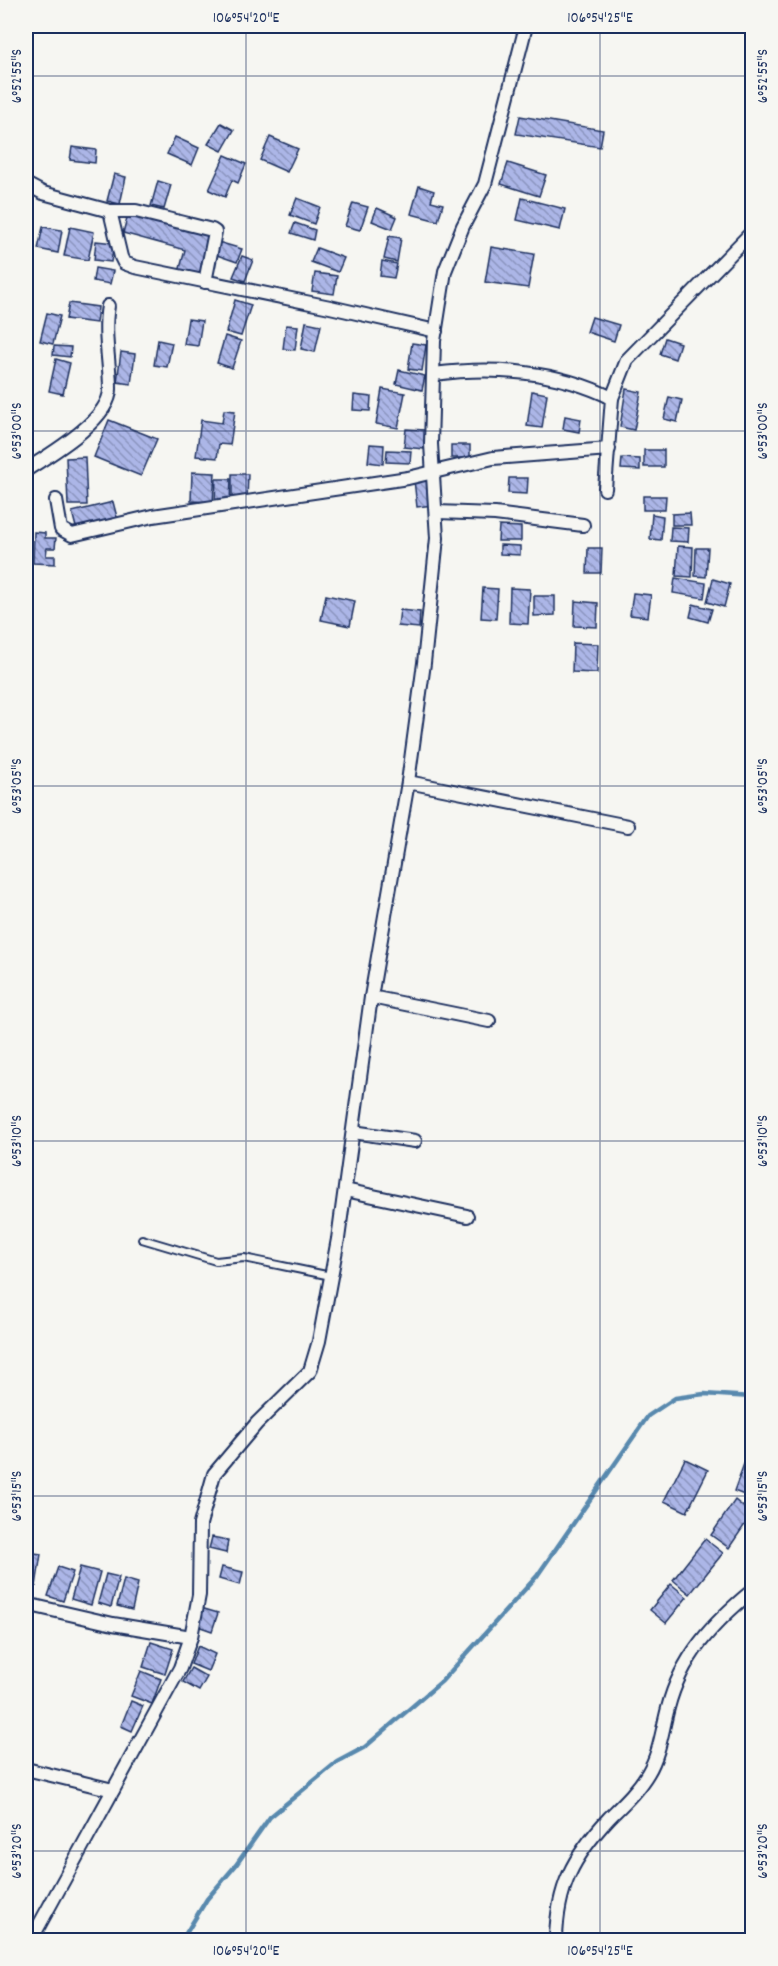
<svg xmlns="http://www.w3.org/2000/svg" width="778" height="1966" viewBox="0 0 778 1966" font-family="Dekko,sans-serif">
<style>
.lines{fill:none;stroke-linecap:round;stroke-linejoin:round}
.stream{stroke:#5989ae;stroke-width:4.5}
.building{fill:url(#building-back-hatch);stroke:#1b2f5e;stroke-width:1.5}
.lane-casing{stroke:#1b2f5e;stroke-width:10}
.street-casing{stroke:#1b2f5e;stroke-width:16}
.lane{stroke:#f6f6f2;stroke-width:6}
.street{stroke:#f6f6f2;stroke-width:12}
.ticks{fill:none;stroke:#1b2f5e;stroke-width:1.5;stroke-opacity:0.45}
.neatline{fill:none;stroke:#1b2f5e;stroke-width:2}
.ticks-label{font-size:15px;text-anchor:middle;fill:#1b2f5e}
</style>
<defs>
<pattern id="building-back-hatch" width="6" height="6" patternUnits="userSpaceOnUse" patternTransform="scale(1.5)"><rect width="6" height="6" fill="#acb6e7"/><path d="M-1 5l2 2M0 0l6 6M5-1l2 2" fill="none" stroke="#8b94be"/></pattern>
</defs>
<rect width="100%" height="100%" fill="#f6f6f2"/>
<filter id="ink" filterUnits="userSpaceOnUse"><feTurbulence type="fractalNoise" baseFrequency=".0167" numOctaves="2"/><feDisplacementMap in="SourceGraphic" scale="12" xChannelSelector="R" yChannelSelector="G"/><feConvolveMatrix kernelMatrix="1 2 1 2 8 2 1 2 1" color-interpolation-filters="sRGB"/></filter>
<g filter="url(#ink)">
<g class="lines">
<!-- stream -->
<path class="stream" d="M182,1940l25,-41 29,-34 34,-48 67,-55 28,-15 77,-66 95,-105 111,-160 27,-18 29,-4 48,3"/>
</g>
<!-- building -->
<g class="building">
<path d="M520,116l83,14 -3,17 -84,-13z"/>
<path d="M221,123l13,7 -12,21 -14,-7z"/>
<path d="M175,137l24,11 -7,17 -25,-11z"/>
<path d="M270,137l28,12 -11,23 -27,-12z"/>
<path d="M72,147l24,3 -1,13 -25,-3z"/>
<path d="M225,155l21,9 -8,19 -6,-3 -7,17 -16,-7z"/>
<path d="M508,163l38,12 -7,21 -38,-12z"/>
<path d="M114,174l12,3 -6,27 -13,-3z"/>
<path d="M158,181l13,4 -7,24 -13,-3z"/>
<path d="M419,186l15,5 -3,10 12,3 -5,17 -27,-7z"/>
<path d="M297,198l23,9 -6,17 -24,-9z"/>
<path d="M522,198l43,11 -5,21 -43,-10z"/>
<path d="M353,203l15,4 -8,23 -15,-4z"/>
<path d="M377,208l20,9 -5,12 -20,-8z"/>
<path d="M128,214l84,22 -11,42 -22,-6 6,-22 -62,-17z"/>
<path d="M295,223l20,7 -2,10 -22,-7z"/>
<path d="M43,227l19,3 -4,23 -20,-4z"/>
<path d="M70,227l24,5 -6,28 -24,-4z"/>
<path d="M389,236l12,2 -4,24 -13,-3z"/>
<path d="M96,241l18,2 -3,19 -17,-2z"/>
<path d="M218,242l24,7 -5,13 -23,-8z"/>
<path d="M491,247l43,7 -6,34 -43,-6z"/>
<path d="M317,248l27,10 -6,14 -27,-10z"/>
<path d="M242,256l11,4 -8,21 -12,-4z"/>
<path d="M382,261l15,3 -3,14 -14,-2z"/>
<path d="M95,268l18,3 -3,13 -17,-3z"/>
<path d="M315,273l22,3 -3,18 -22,-3z"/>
<path d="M235,300l16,5 -10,31 -15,-4z"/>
<path d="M69,303l29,4 -2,16 -30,-4z"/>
<path d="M47,313l13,3 -7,28 -13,-3z"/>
<path d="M592,317l27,8 -5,16 -27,-9z"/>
<path d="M188,319l14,2 -4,25 -14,-2z"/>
<path d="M306,322l15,3 -6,27 -14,-3z"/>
<path d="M286,325l12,1 -3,24 -12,-1z"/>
<path d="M225,336l16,5 -9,27 -15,-5z"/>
<path d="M665,338l15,5 -5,16 -15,-5z"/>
<path d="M158,340l14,3 -5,24 -13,-2z"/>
<path d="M412,343l14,2 -4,26 -14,-2z"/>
<path d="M54,346l17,1 -1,10 -17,-2z"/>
<path d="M121,352l14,2 -4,30 -14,-2z"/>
<path d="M56,359l14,4 -7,31 -14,-3z"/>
<path d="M399,370l26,6 -3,14 -26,-6z"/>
<path d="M382,389l23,4 -7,35 -22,-4z"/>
<path d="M626,389l15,3 -7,38 -14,-3z"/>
<path d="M532,391l15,3 -5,34 -15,-2z"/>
<path d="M354,395l17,2 -1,14 -17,-1z"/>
<path d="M669,397l13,3 -5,22 -13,-3z"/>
<path d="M224,410l11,1 -5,34 -11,-1 -2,14 -21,-2 5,-36 21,3z"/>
<path d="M565,416l16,3 -2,13 -16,-3z"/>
<path d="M109,420l48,19 -16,37 -47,-19z"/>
<path d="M406,429l19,1 -1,19 -20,-2z"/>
<path d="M370,444l14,1 -1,19 -15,-2z"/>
<rect x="451" y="445" width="19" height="13"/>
<path d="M387,450l24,1 -1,12 -24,-1z"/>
<rect x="644" y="450" width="20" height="17"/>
<path d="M85,457l2,48h-19l-2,-47z"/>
<path d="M622,458l18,1v11l-19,-1z"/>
<path d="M192,472l23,1 -2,29 -22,-1z"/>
<path d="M232,474h16l-1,26 -15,-1z"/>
<path d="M431,478l2,27 -16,2 -3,-27z"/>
<path d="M509,478h19l-1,16 -19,-1z"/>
<path d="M216,479h15l-1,23 -15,-1z"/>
<path d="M643,496h23l-1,14h-22z"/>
<path d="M113,502l5,19 -41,10 -5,-19z"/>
<path d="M690,513l1,12h-19v-11z"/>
<path d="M652,514l11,2 -2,24 -11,-1z"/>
<path d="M499,526l22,1v14h-23z"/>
<path d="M671,527l18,1 -1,14 -18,-1z"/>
<path d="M34,532l11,1v5h11l-1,10h-8l-1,8h9v8l-22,-1z"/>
<rect x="26" y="541" width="2" height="31"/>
<path d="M500,545l20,1v9l-20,-1z"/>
<path d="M678,546l15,1 -1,30 -16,-1z"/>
<path d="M588,548h14l-1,25h-14z"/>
<path d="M696,548h12l-2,29 -11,-1z"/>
<path d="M675,578l31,5 -2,15 -31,-5z"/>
<path d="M713,579l17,5 -6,23 -17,-5z"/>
<path d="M483,588l15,1 -2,30 -15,-1z"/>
<path d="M510,588l20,1 -2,35 -19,-1z"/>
<path d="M633,593l18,2 -3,22 -18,-2z"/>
<path d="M326,595l29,6 -5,25 -29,-6z"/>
<path d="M534,596h21v19l-21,1z"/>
<path d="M575,601l23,2 -1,24 -23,-1z"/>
<path d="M693,604l19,5 -4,13 -18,-5z"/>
<path d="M400,610l20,2 -1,16 -21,-2z"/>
<path d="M573,643l25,1 -1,29 -25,-1z"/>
<path d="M752,1442v56l-18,-7z"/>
<path d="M685,1459l23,11 -21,42 -23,-11z"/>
<path d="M735,1500l17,14 -23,34 -18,-13z"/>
<path d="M212,1537l16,3 -2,13 -17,-4z"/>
<path d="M705,1539l18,14 -33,41 -17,-14z"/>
<path d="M26,1552l15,2 -5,32 -10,-2z"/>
<path d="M58,1567l15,5 -10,29 -15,-5z"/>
<path d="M80,1567l20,5 -9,33 -20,-6z"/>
<path d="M222,1567l21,5 -3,13 -21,-6z"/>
<path d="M106,1574l13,3 -8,30 -13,-4z"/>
<path d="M124,1579l14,4 -6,27 -15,-4z"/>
<path d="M671,1584l16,13 -21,26 -16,-13z"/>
<path d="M201,1608l17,5 -6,18 -17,-6z"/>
<path d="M151,1642l22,7 -8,25 -22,-7z"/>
<path d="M198,1646l17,8 -7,17 -17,-7z"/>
<path d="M191,1668l16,9 -8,14 -16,-9z"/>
<path d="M141,1671l20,8 -9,25 -21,-8z"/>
<path d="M131,1701l12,5 -11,25 -11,-5z"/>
</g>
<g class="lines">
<defs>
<path id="lane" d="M142,1239l74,22 28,-3 87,18"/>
<g id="street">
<path d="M26,184l17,9 67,18 11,46 3,6 11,4 195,40 106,24"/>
<path d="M110,211h26l76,19 3,2 -10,50"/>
<path d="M434,374c60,-8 124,-3 178,24"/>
<path d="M26,470c23,-15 84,-50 84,-81 0,-27 -7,-55 -2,-83"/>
<path d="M605,489l7,-91 15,-38 125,-128"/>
<path d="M56,500l5,29 11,6 81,-19 255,-38 85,-20 116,-9"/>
<path d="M437,512l58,2 88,11"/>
<path d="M408,782l220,44"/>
<path d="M371,997l118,24"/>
<path d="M353,1132l62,9"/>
<path d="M345,1190l122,26"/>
<path d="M26,1604l87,20 78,13"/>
<path d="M26,1769l87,21"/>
<path d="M31,1940l149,-272 11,-31 8,-42 1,-71 14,-50 43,-51 53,-52 9,-30 19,-102 33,-242 37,-215 16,-119 13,-125 -6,-94 3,-103 8,-51 3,-19 18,-45 22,-42 41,-158"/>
<path d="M556,1940c1,-53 17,-83 53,-122 14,-14 29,-28 39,-45 12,-20 14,-43 20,-65 13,-51 45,-85 84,-117"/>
</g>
</defs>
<!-- lane casing -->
<use href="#lane" class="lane-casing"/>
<!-- street casing -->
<use href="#street" class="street-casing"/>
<!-- lane -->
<use href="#lane" class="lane"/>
<!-- street -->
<use href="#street" class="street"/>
</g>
</g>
<!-- ticks -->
<path class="ticks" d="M246,26v1914M600,26v1914M26,76h726M26,431h726M26,786h726M26,1141h726M26,1496h726M26,1851h726"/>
<!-- margin -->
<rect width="778" height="1966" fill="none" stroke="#f6f6f2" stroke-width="66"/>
<rect x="33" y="33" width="712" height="1900" class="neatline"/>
<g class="ticks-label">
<text x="246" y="22">106°54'20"E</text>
<text x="600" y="22">106°54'25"E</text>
<text transform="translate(16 76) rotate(-90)" y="5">6°52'55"S</text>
<text transform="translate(762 76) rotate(-90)" y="5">6°52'55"S</text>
<text transform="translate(16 431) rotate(-90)" y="5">6°53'00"S</text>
<text transform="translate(762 431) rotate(-90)" y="5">6°53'00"S</text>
<text transform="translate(16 786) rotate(-90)" y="5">6°53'05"S</text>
<text transform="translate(762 786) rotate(-90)" y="5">6°53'05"S</text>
<text transform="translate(16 1141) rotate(-90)" y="5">6°53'10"S</text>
<text transform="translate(762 1141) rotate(-90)" y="5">6°53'10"S</text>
<text transform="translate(16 1496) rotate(-90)" y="5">6°53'15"S</text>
<text transform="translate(762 1496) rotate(-90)" y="5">6°53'15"S</text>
<text transform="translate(16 1851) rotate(-90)" y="5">6°53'20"S</text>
<text transform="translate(762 1851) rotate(-90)" y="5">6°53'20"S</text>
<text x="246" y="1955">106°54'20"E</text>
<text x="600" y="1955">106°54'25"E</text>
</g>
</svg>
